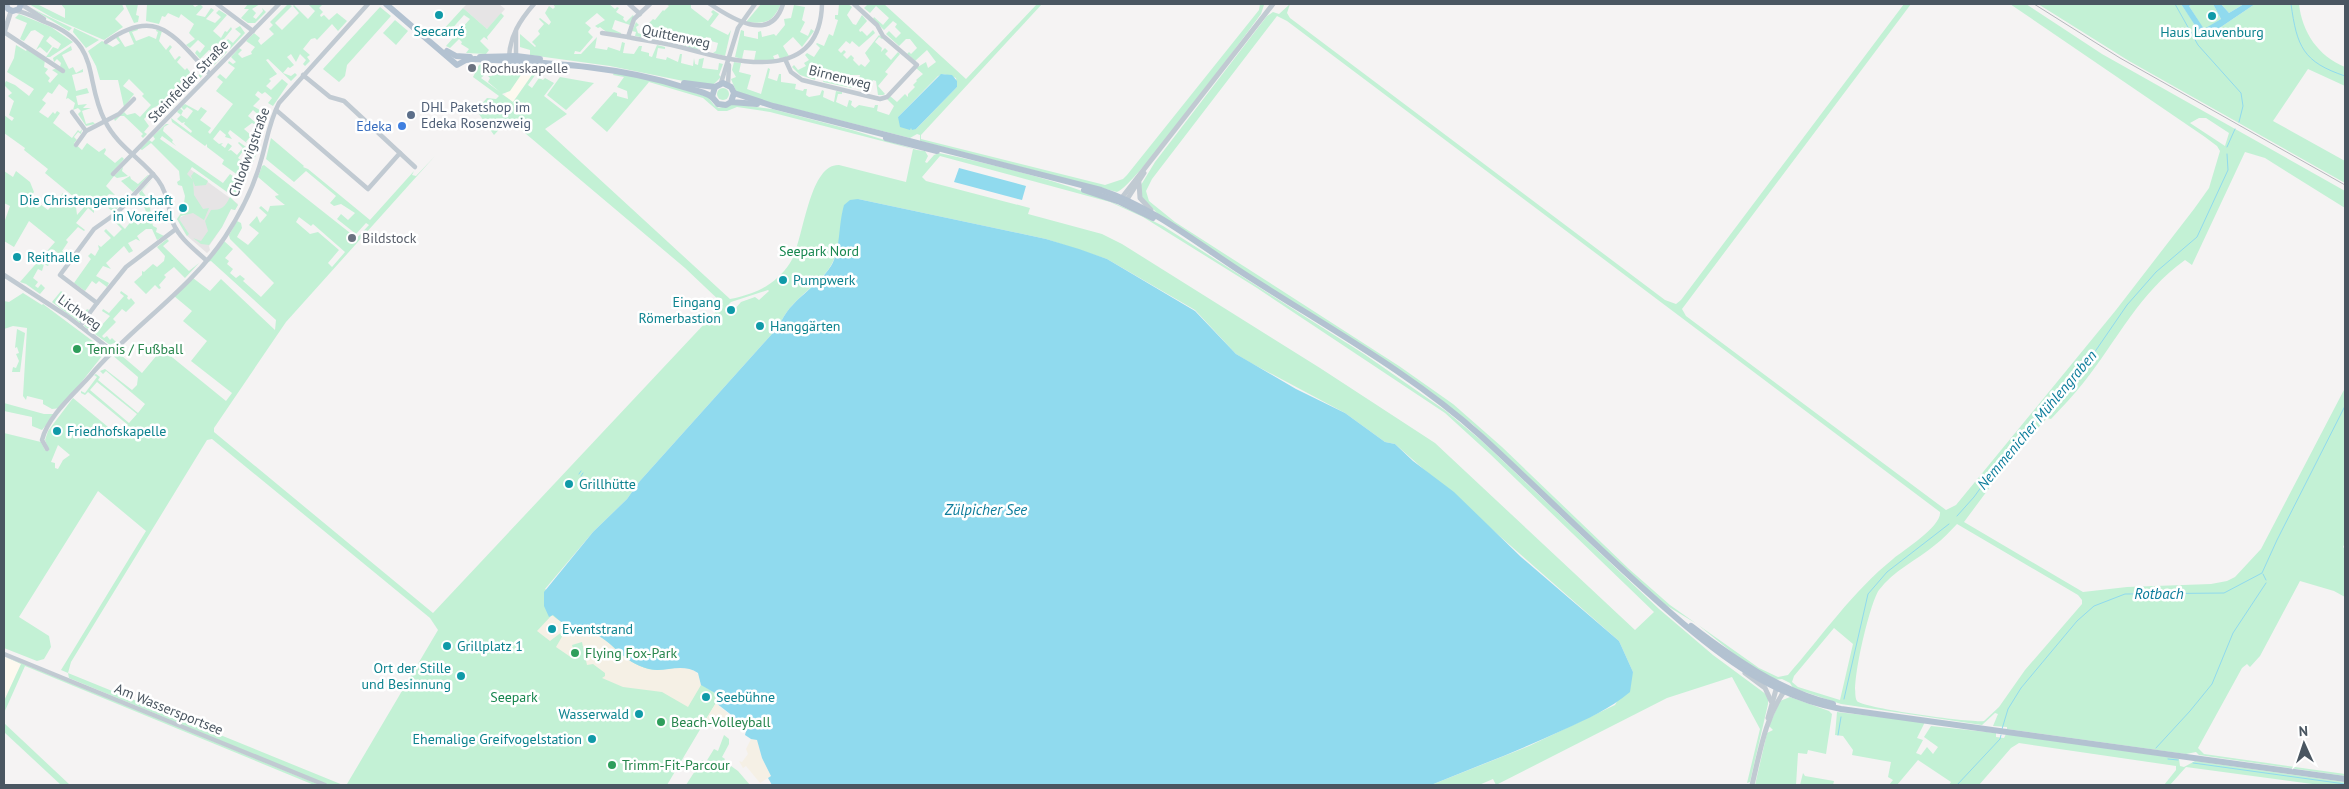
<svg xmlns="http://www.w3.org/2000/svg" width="2349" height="789" viewBox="0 0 2349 789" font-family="'PT Sans',sans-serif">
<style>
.commercial{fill:#fdf9ef}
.education{fill:#e6e4e5}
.green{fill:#c3f1d5;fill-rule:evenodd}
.sand{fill:#f5f0e5}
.water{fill:#90daee}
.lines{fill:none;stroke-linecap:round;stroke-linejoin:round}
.stream{stroke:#90daee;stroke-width:1}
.minor{stroke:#c1cad2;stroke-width:4.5}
.tertiary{stroke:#c1cad2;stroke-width:5}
.primary{stroke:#b3c2d1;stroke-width:6}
.rail{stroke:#b5b8bd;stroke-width:1}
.culture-dot{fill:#0f9aa8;stroke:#fff;stroke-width:2}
.worship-dot{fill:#6b7280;stroke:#fff;stroke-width:2}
.service-dot{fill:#5c6f8a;stroke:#fff;stroke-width:2}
.shop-dot{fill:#3f7fe0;stroke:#fff;stroke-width:2}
.leisure-dot{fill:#2e9e5b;stroke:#fff;stroke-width:2}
.labels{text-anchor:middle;stroke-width:5;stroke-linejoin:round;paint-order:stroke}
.culture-label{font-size:14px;fill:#0d838f;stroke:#fff;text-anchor:start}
.street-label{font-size:14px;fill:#4a5661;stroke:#fff}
.worship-label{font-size:14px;fill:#5b616d;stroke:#fff;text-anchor:start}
.service-label{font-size:14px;fill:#4e5e75;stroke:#fff;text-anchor:start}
.shop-label{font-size:14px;fill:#366cbe;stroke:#fff;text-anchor:end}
.park-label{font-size:14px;fill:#17864f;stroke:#fff}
.leisure-label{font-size:14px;fill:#27864d;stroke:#fff;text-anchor:start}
.water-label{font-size:15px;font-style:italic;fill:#0c7c9b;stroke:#fff}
</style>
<rect width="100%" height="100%" fill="#f5f3f3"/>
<!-- commercial -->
<g class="commercial">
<path d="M526,65h13l-26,37 -9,-6z"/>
<path d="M4,657l17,7 -17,37z"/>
</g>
<!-- education -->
<g class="education">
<path d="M467,4h32l6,5 -18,20 -24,-21z"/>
<path d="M190,169l48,35 -3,6 -4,-1 -9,18 -13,19 1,4 -3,3 -21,-18 -9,-16 12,-6 4,-6 -10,-28z"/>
</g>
<!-- green -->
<g class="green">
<path d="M29,4h8l28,14v-9l-4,-5h61l2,5 -9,10 8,8 -19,13 -51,-22z"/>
<path d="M125,4h13l-2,11 3,1 -1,6 -4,1z"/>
<path d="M147,4h45l3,3 5,-3 3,3 -7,8 9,2 6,-9 3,2 -8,9 9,4 6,-6 -5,-4 3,-3 8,5 -14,16 8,7 4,-7 2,1 4,-5 1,2 -8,10 2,2 2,-2 5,4 8,-9 -6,-5 5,-3 5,7 -15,16 -10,-6 -1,2 8,7 -14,14h-5l-4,-3 2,-2 4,4 6,-7 -6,-5 1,-2 -2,-1 -9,9 -5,-6 2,-3 3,3 5,-7 -7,-6 -8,8 -4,-3 9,-6 -6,-6 5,-9 -13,-10 -2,4 -11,-5 -3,4 -3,-1 -3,8 -13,-3z"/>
<path d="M248,4h12l-8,5 4,4 -3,4 3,2 7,-8 -1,-3 4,4 -11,11h-7l-7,-5 8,-9h-5z"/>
<path d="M288,4l4,2 -17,17 7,7 17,-17 -6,-7 1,-1 14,14 7,-8 -7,-7h15l-4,4 4,4 -3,3 1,2 3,-2 5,5 8,-7 10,8 -9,10 -6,-7 -15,16 -2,-2 -4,1 -8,10 7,6 -3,2 3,4 -5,5 -2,-2 3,-4 -6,-6 -4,8 -5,-8 -4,3 7,8 -4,3 -2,-1 -5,6 8,3 4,-3 2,2 -6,6 -23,-22 -2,1 11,14 -8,5 2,2 -5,5 5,4 11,-11 6,5 -15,22 -5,-3 4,-5 -7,-6 -3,2 -4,-3 -3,4 5,4 -7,7 10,6 2,-2 4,3 -4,13 -6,-5 2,-4 -8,-7 -5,6 9,8 -1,1 -4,-2 -8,6 9,8 5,-7 -3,-2 2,-2 6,5 -4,14 -10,-7 -3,4 11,9 -27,-21 -2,3 4,6 -7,-2 1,-2 -6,-5 -7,9 6,5 4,-1 -2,2 4,3 3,-5 4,3 -4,5 3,-1 6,5 6,-7 -5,-5 1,-1 7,5 -8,11 9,7 6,-10 -6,-4 2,-2 7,6 -11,25 -23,-16 2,-4 -17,-13v-3l-2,2 -33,-24 -1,-4 20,15 1,-2 -8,-7 1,-2 -3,1 -5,-4 4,-4 -4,-3 3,-4 3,3 -2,4 6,4 6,-8 -6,-4 -3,3 -3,-3 4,-3 13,7 3,-4 6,4 -7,9 11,8 -3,4 2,2 23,-30 -17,-13 7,-9 -6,-5 3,-3 6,5 9,-11 -7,-5 1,-2 4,3 3,-2 -5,-5 8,-9 3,2 -4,4 4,4 10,-4 -1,-2 4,-5 -9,-6 8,-8 6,5 -2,3 3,4 13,-11 -5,-5 4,-4 -3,-3z"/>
<path d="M553,4h56l6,5 2,-2 2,1 -3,4 8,5 -1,2 3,3 7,-7 1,2 -4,8 -15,-5 -3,9 9,4v2l-12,-1 -9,-7 -2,1 -3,-2 10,-6 -8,-7 -12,10 6,5 -3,4 5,5 -13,15 -5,-1 -1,3h7l16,-17 -2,11 12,2 1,-3 12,4 2,-9 3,1 -2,10 11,1 5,-8h3l-1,5 8,2v3l3,1 5,-12 8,2v2l-7,-1 -2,10 10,2 1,-3 11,5 2,-8h2l-1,9 12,3 1,-8 1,6 3,1 1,-6 5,-1 -2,10 16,2 1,-7 4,1 -4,11 2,2 -8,8 -15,-1 -88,-18 -80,-11v-5l-10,-3v-13l15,13 1,-1 -4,-4 8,-8 -2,-3 6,-7 -5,-5 1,-1 9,7 2,-3 -6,-9 4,-7 4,3 2,-2z"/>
<path d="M666,4h25v4l17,13 5,-7 -2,-2 2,-2 6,4 -9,12 18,9 3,-5 -6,26 -12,-3 3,-2 2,-8 -7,-2v-3l-5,-1 -1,4 -6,-4 -3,8 3,1 -1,4 -16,-5 1,-2 6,1 2,-8 -27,-5 -9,9 -20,-4 1,-4 -4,-1 4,-9 3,3 -3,2 2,6 6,2 4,-7 3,2 1,-2 -4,-4 5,-5 2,1 8,-10 1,1 5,-5z"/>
<path d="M761,4h20c-9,19 -15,20 -35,18z"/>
<path d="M839,4h9l4,3 -5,8 6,9 3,1 6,-10 5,6 -8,9 1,2 2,-1 5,5 6,-6 2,3 -16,14 -7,-6 -2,3 -4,-3 -8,9 3,3 3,-3 2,2 -3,3 4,4 4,-4 3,3 -1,2 6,6 2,-2 4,3 5,-6 -5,-8 14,-18 4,3 -1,1 -3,-2 -4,5 7,6 -1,4 4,-4 3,3 -3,3 6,6 7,-8 2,2 -15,18 3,2 -10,12 7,8 -2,1h-5l-2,-14 -3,-1 -1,2 -7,-1 -2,8 7,1 -1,3 -12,-4 3,-14h-12l-2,8 7,2 -1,3 -29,-6 1,-3h4l2,-7 -7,-2 -4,7 2,-7 -3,-1 -3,11 -15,-5 -8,-8 2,-2 4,5 8,-4 -2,-3 5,-3 -4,-5 2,-2 7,4 6,-9 -4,-4 1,-1 7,3 5,-12 4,2 5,-16 -3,-1v-4h3z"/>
<path d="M868,4h16l82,75 71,-75h5l-121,131v4l184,46 18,-6 4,-4 132,-165 1,-6 4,1 -3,9c-18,24 -128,175 -144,178l-197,-51v-6l-3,-1 -7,4 -158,-40 -16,-7 -5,-12 5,-2 -4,-7 2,-8 7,1 -2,9 12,3 -4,14 14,5 7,-26 2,1 -2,9 9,3 2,-7h2v8l15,2 -1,5 8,2 1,-2h3l-1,6 3,2 11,-2 2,-5 2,1 -1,6 11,5 2,-11 6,1v2h-4l-2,8 11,5 2,-7 3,1 -1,4 4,3 4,-3 15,3 1,-3h3l-1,6 12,4 5,-9 -7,-7 3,-3 7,6 8,-8 3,3v-3l7,-7 -2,-2 4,-4 -1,-1 7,-6 -7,-6 10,-6 2,6 8,-6 -9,-12 -12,11 -8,-7 2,-2 2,2 6,-6 -7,-9h-4l-7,7 -13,-12 3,-3 7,7 5,-5 -6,-6 2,-3 -4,-3 -9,9 -11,-11 1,-2 9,8 6,-7 -13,-12 -6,7 -6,-5zM944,74l12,4 1,9 -38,39 -3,3 -5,-1 -13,-11 40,-41z"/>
<path d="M1290,4l-3,9 3,5 375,282 11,4 5,-4 223,-296h7l-229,305 4,7 260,194 10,-5 160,-195 78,-101 15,-21 11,-37 -3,-5 -12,-9 -195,-133h16l76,50 243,137v17l-80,-50 -20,-6 -53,113 -7,-5c-45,32 -68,80 -101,122 -10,13 -22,25 -33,37l-4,-1 -34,38 -49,66 119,70 44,-5 84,-3 16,-3 8,-4 26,-28 84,-161v155l-2,4 2,2v48l-11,-6 -34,-10 -40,75 -10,11 -3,-3 -5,4 -44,80 6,6 141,20v2l-146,-21 -3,-3 -10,2 -179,-25v-2l-14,-1 5,-12 -3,-1 -13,12 -141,-21 -48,-16 -3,-5 -8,-4 -8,1 -25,-14 -52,-42 -38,-23 -187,-177 -309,-205 -21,-21 -1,-13 14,-23 112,-146 6,-4 6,2zM1277,16l10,5 653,491c2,14 -36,38 -47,47 -40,32 -71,77 -105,116l-10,2 -19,-9 -89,-63 -41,-36 -127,-122 -49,-43 -54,-38 -224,-144 -26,-21 -3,-10 6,-12zM2199,118h7l23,15 -4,13 -35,-23zM1957,524l121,71 4,5v4l-57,66 -26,37 -15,14c-13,2 -122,-13 -127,-20 -8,-11 13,-99 22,-111 14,-19 38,-30 56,-45 8,-6 15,-14 22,-21zM1834,628l19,16 -13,56 -42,-13 -6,-5 2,-6z"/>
<path d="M2038,4h143l22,32 12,-5 40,-27h44c3,28 19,52 46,63v19l-37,-17 -35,52 72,40v22l-216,-122z"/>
<path d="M2193,4h20l8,15 -17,11 -15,-24z"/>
<path d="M2221,4h23l-15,9z"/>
<path d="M794,5l11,2 -3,13 3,2 -5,10 8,4 3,-7 3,2 -12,16 -9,-10 -10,9 6,10 -9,3 -2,-5 -5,2 2,4 -21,1 2,-10 -12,-1 -2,9 -7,-2 6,-27 3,1v5l14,3v-7l3,-1 1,6 12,-3 2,2 9,-11 -1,-6 7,-1z"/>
<path d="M380,7l11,9 -44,49 -2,11 -6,6 -16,-13z"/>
<path d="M31,8l41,20 -3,3z"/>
<path d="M463,8l24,21 14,-16 3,3 -17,21 1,3 -4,-3 -4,4 9,9 -3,4 -20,-1 3,-4 -8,-5 1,-2 -3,-3 -9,9 -4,-2 24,-27 -6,-4 -14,16 -2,-2 -4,3 -2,-1z"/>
<path d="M19,14l32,13 22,15 -23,15h-4l7,-10 5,2 3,-5 -11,-8 -4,5 6,5 -5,7 -7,-6 -4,3 8,-14 -9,-6 -4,1 -7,10 -4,-2 7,-16 -12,-5z"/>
<path d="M395,20l13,11 -12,14 -13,-12z"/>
<path d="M137,27l1,3 -6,2 4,9 13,-5 7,3 2,-7 -2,-1 1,-2 5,2 -3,10 7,9 4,-5 2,2 -3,4 6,9 4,-4 2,1 -4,5 8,8 2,-2 8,11 7,-7 2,2 -38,40 -9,-8 -6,3 7,9 -2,1 -8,-4 -4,4 5,7 -5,6 3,2 -4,4 -2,-2 2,-2 -19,-18h-4l-5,5 -1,-2 10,-7 3,3 8,-2 5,4 11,-12 -9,-9 2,-2 -15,-15 -6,7 11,8 -10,13 -6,-27h-18l-4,-14 -8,-15 14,-10 11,6 7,-4 -4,-5 2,-2 7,11 9,-3 -6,-14z"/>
<path d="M74,28l25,12 -13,8 -13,-16z"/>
<path d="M16,45l10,6 2,-3 17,12 -1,7 4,2 -3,4 5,5 -2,3 2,2 8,-9 -6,-4 8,-3 1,-4 -4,-4 -3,3 -1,-4 18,-12 1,4 -10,5 7,14 4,-2 3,6 7,-4v3l-11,3 4,16 11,-3 2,5 -13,3 2,9 9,-1 -4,4h8l-9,3 4,13 7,-2 2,2 -9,2 -8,-12 3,-3 -3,-3 -5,2 2,-7 -7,-5 -2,1 2,-8 -9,-7 -7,10 -4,-2 -6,8 4,3 -7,9 9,6 5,-6 2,2 2,-3 3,2 -7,10 19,15 6,-8 2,2 2,-3 -1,5 -3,-2 -4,5 3,3 -3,3 8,7 5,-7 12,9 6,-4 1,2 -2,4 11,9 7,-6 2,2 -12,14 3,2 8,-8 -1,4 6,5 -11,2 -3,-2 -8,10 9,9 -6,-1 -5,6 8,8 8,-2 -7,6 -10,-9 -9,7v3l-6,-5 -12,15 9,7 -1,1 -6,-4 -12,13 2,2 -6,9 5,4 2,-2 3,1 -5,6 -13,-10 -6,6 4,3 -4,7 -4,-2 -2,7 -4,-2 -5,9 5,4 -3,4 3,2 3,-4 4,4 -5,6 -14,-10 -6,-2 35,-40 -26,-21 -15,26 -10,-6v-18l6,-17 -6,-3v-32l9,6 3,-6 14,11 4,10 -4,5 18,13 15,-17 13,14 1,8 8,-9 -40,-33 3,-4 -24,-19 1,-2 -21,-15v-18l8,6 2,-3 -5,-3 5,-14 -6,-5 4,-3 -8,-8 2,-4 9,4 14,11 5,-7 -27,-17 7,-14z"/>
<path d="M481,64l7,1 1,6 -8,7 19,14 -12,-10 2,-4 -2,-2h4l2,-3 -3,-2v-6l16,11 5,-4 -4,-2v-5h28l-7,10 -6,-3 -13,19 -8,3 11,8 21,-30 2,2 -8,11 4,3 7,-10 4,2 2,-2 9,5 -10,13 23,18 -22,15 185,170c7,-1 15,-4 22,-6 16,-6 29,-16 38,-30 14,-21 18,-99 49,-98l67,17 7,-33 -143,-37 -33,-5 -10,4h-9l-15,-13 -54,-16 -42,50 -16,-14 23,-26 3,1v3l11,3 -1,-8 -10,-4 7,-10 -11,-2 1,-2 39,7 55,17 6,8 5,3 14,-4 39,5 80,21 65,20 8,1 3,5 -3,6 2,1 7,-8 5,-2c76,16 155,36 224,73l201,128 82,57 37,31 176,167 54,46 50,37 5,4v8l-18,78 -3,1 13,-54 -28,-52 -65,21 -171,87 -3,-6 -14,6h-48l98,-39 86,-41 18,-33 -14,-31 -224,-197 -10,-2 -40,-29 -94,-50 -15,-9 -41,-44 -88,-51 -61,-20 -188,-40 -15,11c-3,18 -3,42 -13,57 -13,20 -42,34 -50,58l-141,157 -12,17 -34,33 -48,57 175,107 -53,89h-322l2,-1 91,-154 -8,-12 -218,-179 -5,1 -136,222 -3,11 275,112h-15l-259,-107 -1,-5 -7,-3 85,-139 -48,-40 -79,126 30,19 2,11 -7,12 -7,2 -33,-13v-215l37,9 4,8 4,1 -4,-11 3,-9 25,-33 46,38 9,-11 -40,-33 -3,3 -4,-2v-2l4,2 12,-16 -3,-2 2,-1 4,3 -2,3 40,33 7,-9 -39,-33 -3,3 -3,-3 5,-2 27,21 5,-5 1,-8 -27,-23 4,-4 27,23 20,-24 64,52 6,-8 -41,-32 16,-20 -24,-20 9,-10 -18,-15 19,-18 17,13 11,-12 54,51 1,-10 -65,-59 -3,1 16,-21 9,8 -8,9 4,3 -2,3 6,5 -3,4 6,5 4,-3 5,4 -2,2 18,16 13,-14 -44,-44 -1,-4 8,-14 4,2 1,5 -5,9 11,8 11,-12 -10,-8 8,-9 3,7 7,-8 -8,-7 2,-2 7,6 2,-6 15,-1 -9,-7 -1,-2 4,-1 -21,-18 4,-11 2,-1 90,71 -3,3 3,2 15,-16 -3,-2 -10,11 -19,-15 4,-5 7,6 7,-7 -14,-9 -7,2 -4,-3 6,-7 -30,-25 -12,11 -28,-23 5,-21 33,28 -1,1 5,2 62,51 44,-49 -2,4 4,1 19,-20 -149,166 -72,106v4l219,181 290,-309 -38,-36 -166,-140 -11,-8 -14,15 -18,-25 11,-12 9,1 3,-3 -26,-19 6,-12zM940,156l170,46 33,15 114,71 188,125 45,41 164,158 -19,18 -200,-187 -115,-75 -198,-124 -20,-10 -74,-20 2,-6 -104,-27 -4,-4zM299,217l12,9 2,-2 32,28 -13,15 -4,-4 11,-13 -21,-18 -8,2 -14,-12zM768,290l1,1 -10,9 -4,-3 -14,5 -7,8 -5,-6 2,-2zM97,382l40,32 -8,9 -39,-33zM58,445l12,10 -7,5 -5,9 -3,-1v-5l-4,-1z"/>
<path d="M560,77l34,6 -28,27 -19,-15z"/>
<circle cx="723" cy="94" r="6"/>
<path d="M166,124h3l-5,3 -1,4 10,9 -1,2 4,4 -14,-10 -2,3 63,44 7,-9 14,10 -6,13h-4l-42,-30 -5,7 6,6 1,15 9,14 6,-1 -5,12 -11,-7 -12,3 -2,3 10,15 -2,2 -10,-17 4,-6 7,-1 1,-3 -5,-6 1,-7 -3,-10 -4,-1 -1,-3 3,-2 -1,-9 -28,-28 -9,7 -2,-1 9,-9 3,2 3,-3 -2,-3z"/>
<path d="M194,172l14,9 -2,4 -11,1 -4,-10z"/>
<path d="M148,175h1l-16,17 -12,-11 9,-5 1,3 7,5z"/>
<path d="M153,179l-11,12 6,8 1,8 2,-1 -1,3 4,12 -2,1 1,4 4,2 -1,4 8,4 -7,4 -5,-11h-6l-9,7 3,5 -4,-2 -8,4 5,8 -4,2 -5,-7 -18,17 5,6 -8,-3 -7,10 13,7 -2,4 -8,-6 -3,3 -4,-3 -7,10 -11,-8 17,-24 -3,-3 3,-3 4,3 4,-7 -1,-4 3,2 10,-9 -7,-7 2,-2 8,8 8,-8 -6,-6 2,-1 7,7 7,-9 6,5 10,-8 -9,-24z"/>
<path d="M230,197l8,8 -3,5 -4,-1 -9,18 -13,18 -8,-1 -8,-6 8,3 7,-10 -3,-10 6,-11c11,0 14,-3 19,-13z"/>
<path d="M167,239l2,2 -6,5 26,25 10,-8 -14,15 -11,-11 -10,8 2,2 -7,8 2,3 -2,1 -4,-4 -9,9 -12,-12 8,-7v-4l2,1 9,-8 4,3 7,-6 1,-5 -8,-9z"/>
<path d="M61,291l4,3 -2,4 11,8 -1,3 9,7 5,-7 2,1 -9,13 -28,-21z"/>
<path d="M121,291l7,5 -1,2 2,2 2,-2 4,5 -9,9 -4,-3 -9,10 3,3 -14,14 2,2 3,-2 3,4 2,-2 4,4 -6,3 -26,-19 6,-8 11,8 9,-10 -8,-5 1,-2 6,4 15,-17 -4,-3z"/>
<path d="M23,293l19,12 1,-1 63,47 -45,57 -9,1 -9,-5v-4l-16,-4 -1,4 -3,-4 4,-68 -14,-2 -9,3v-28l5,1z"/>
<path d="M17,329l8,4 -5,39h-8l1,-5 3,1 3,-7 -3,-7 3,-1 -2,-6 -2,1z"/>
<path d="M4,403l40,11h11l-13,16 -10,-4v-9l-28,-6z"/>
<path d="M4,656l316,129h-6l-289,-119 -21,47v-12l17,-37z"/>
<path d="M1790,697l39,14 3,3 -6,40 -18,-4 -1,4 -9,-1 -2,32h-41l12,-52 6,-3 -4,-4 11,-25z"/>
<path d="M1837,712l88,10 -8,16 6,2 -7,13 5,2 6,-8 6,7 5,-7 -14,-10 7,-11 65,7v4l8,1 2,-4 170,24 3,1 1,7 4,1 11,-6 150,21v3h-25l-134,-18 -16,18h-6l12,-15v-4l-157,-23 -8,5 -32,37h-30l2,-3 -33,-22 -21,25h-8l4,-5 -5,-3 3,-15 -39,-7 1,-5 -10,-14 -8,-1z"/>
<path d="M4,723l66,62h-9l-57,-53z"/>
<path d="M724,735l5,4v5l-7,13 3,2 -4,6 8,5 2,-4 7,5 12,14h-64l16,-25 4,2 8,-13 4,2z"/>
<path d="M1803,773l2,3 29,5 -1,4h-33z"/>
</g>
<!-- sand -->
<g class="sand">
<path d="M552,615c17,14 21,10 39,17 23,9 30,29 57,37 17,4 39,-9 52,7l1,9 -13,22 -26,-15 -39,-5 -21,-9 3,-2v-3l-12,-9 -6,1 -5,-23 -10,3 4,12 -4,1 -16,-11 11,-19 -17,13 -13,-10z"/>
<path d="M716,703l23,20 -5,7 -6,-4 -3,4 -19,-11z"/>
<path d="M751,739h6l5,19 9,18 -11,7 -14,-17 -3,2 -4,-7 3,1 6,-8 -2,-5z"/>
</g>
<!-- water -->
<g class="water">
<path d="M2181,4h12l-4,2 15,23 17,-10 -8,-15h8l8,9 15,-9h11l-40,27 -13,5z"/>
<path d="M941,74l11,1 5,6v6l-41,42 -4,1 -1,-2 -1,2 -10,-3 -2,-10z"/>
<path d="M959,168l67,18 -4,14 -68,-18z"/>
<path d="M858,199l188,40 33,10 28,10 88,52 41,43 60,35 49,24 40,29 10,2 18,17 41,31 67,65 98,84 14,31 -3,20c-20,17 -43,27 -67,38 -43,20 -88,37 -132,55h-659l-4,-7 3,-2 -9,-18 -5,-18 -6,-1 -6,-4 2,-8 -31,-24 4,-7 -19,-11 -3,-12c-16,-11 -33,0 -49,-4 -28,-7 -34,-27 -58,-37 -18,-8 -22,-2 -38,-17l-4,2 -5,-11v-14l49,-60 34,-33 12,-17 141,-157c8,-24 38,-38 51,-59 10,-17 7,-41 13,-61l6,-5z"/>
</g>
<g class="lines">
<!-- stream -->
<g class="stream">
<path d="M2175,4l23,41 43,48 2,13 -4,16"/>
<path d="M2291,4c6,43 12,58 54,72"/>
<path d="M2227,147l8,-18"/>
<path d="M579,474l2,-3"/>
<path d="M581,476l2,-3"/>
<path d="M1957,516l17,-19 34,-47 75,-81 44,-64 29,-33 41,-35 31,-67 -1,-16"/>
<path d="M2263,574l3,6"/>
<path d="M1844,699l24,-105 19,-22 62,-48"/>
<path d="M2002,729l6,-20 13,-21 56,-67 17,-15 31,-12 99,-1 38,-20 15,-33 68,-134"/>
<path d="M1838,735l3,-18"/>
<path d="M2156,748l34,-37 22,-27 21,-51 33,-50"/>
<path d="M2168,759l10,1"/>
<path d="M2193,763l152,21"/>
<path d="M1957,785l43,-46 1,-4"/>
</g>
<!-- minor -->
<g class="minor">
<path d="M21,4l23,15"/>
<path d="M217,4l36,27"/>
<path d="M629,4l11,10"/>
<path d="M650,4l-16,15 -6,18c18,4 38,6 56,11 51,14 136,37 138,-44"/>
<path d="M710,4c21,14 61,40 73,0"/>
<path d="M17,11c9,1 19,7 28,11 58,22 38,57 60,99 12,25 37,38 53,59 10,13 10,29 15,43 7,16 21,26 33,37"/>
<path d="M4,32l59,39"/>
<path d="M602,33l26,4"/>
<path d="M106,42c52,-37 68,-5 104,32"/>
<path d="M509,57c1,-21 11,-37 25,-53"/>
<path d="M516,58v-27"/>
<path d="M785,59l6,13 11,8 78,19 7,-2 30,-32 -34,-29 -6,-11 -23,-21"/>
<path d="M303,75l27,22 14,4 71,66"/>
<path d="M721,83l17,-55 17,-24"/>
<path d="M728,84l1,-19"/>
<path d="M276,110l92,79 32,-36"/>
<path d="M72,112l14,19"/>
<path d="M76,145l10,-14 33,-17 15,-15"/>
<path d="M113,174l166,-170"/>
<path d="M153,174l-35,38 -24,17 -34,46 37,28 29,-36 50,-38"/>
<path d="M4,275l63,41 44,34"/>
<path d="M80,326l17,-23"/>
<path d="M47,449l-5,-9c6,-24 32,-46 48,-64 41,-49 99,-85 135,-139 15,-23 30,-53 37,-80 5,-18 8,-37 17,-54l89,-99"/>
<path d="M4,654l321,131"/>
</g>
<!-- tertiary -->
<g class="tertiary">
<path d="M4,33l7,-22"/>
<path d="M1139,183l1,15 11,12"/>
<path d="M1120,200l153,-196"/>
<path d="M1126,201l18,-28"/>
<path d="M1745,673l20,15 6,13"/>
<path d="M1768,718l9,-32"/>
<path d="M1752,785c8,-33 13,-67 33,-95"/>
</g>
<!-- primary -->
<g class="primary">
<path d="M6,4l2,5 5,2 6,-2 2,-5"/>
<path d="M386,4l71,61 9,-5 9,-1c71,4 140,6 208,28 10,3 21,4 29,10"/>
<path d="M447,51l9,5 14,1"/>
<path d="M480,57l36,-1 24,3"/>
<path d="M684,83l31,4"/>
<path d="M734,93l39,13 328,84c52,17 97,54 142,83 80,52 167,99 238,163 64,59 125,121 191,178 50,44 102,83 169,95l504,70"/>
<path d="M731,102l3,-9 -3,-6 -8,-4 -8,4 -3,10 6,7 8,1 5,-3 26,2"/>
<path d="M886,138l51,13"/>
<path d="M1084,190l36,12 33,16"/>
<path d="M1691,626c43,33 89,65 142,78"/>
</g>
<!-- rail -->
<path class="rail" d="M2034,4l86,54 225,127"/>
</g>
<!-- markers -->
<g class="culture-dot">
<circle cx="439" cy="15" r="5"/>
<circle cx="2212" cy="16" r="5"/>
<circle cx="183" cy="208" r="5"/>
<circle cx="17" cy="257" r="5"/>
<circle cx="783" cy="280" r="5"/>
<circle cx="731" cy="310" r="5"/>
<circle cx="760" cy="326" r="5"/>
<circle cx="57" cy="431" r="5"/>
<circle cx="569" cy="484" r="5"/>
<circle cx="552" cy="629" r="5"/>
<circle cx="447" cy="646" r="5"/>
<circle cx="461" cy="676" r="5"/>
<circle cx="706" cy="697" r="5"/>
<circle cx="639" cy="714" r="5"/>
<circle cx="592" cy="739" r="5"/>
</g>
<g class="worship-dot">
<circle cx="472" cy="68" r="5"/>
<circle cx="352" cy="238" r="5"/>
</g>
<circle class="service-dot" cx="411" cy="115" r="5"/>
<circle class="shop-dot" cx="402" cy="126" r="5"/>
<g class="leisure-dot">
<circle cx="77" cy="349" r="5"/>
<circle cx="575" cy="653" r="5"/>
<circle cx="661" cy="722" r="5"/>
<circle cx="612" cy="765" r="5"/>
</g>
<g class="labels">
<!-- culture labels -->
<g class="culture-label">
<text x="439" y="36" text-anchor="middle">Seecarré</text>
<text x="2212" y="37" text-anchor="middle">Haus Lauvenburg</text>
<text x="173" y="205" text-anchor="end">Die Christengemeinschaft<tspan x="173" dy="16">in Voreifel</tspan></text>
<text x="27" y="262">Reithalle</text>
<text x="793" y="285">Pumpwerk</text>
<text x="721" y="307" text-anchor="end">Eingang<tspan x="721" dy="16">Römerbastion</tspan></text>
<text x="770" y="331">Hanggärten</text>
<text x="67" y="436">Friedhofskapelle</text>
<text x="579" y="489">Grillhütte</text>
<text x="562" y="634">Eventstrand</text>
<text x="457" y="651">Grillplatz 1</text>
<text x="451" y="673" text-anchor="end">Ort der Stille<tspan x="451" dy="16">und Besinnung</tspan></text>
<text x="716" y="702">Seebühne</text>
<text x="629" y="719" text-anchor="end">Wasserwald</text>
<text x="582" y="744" text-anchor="end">Ehemalige Greifvogelstation</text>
</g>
<!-- street labels -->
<g class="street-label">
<text transform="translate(676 36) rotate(12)" y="5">Quittenweg</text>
<text transform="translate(840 77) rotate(14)" y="5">Birnenweg</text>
<text transform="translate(188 81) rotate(-46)" y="5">Steinfelder Straße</text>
<text transform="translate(249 152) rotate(-70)" y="5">Chlodwigstraße</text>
<text transform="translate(80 312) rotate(36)" y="5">Lichweg</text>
<text transform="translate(169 709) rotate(22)" y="5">Am Wassersportsee</text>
</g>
<!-- worship labels -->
<g class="worship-label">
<text x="482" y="73">Rochuskapelle</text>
<text x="362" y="243">Bildstock</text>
</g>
<!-- service labels -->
<g class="service-label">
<text x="421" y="112">DHL Paketshop im<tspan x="421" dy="16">Edeka Rosenzweig</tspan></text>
</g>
<!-- shop labels -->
<g class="shop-label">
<text x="392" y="131">Edeka</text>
</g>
<!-- park labels -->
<g class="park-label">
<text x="819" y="256">Seepark Nord</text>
<text x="514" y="702">Seepark</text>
</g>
<!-- leisure labels -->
<g class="leisure-label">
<text x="87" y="354">Tennis / Fußball</text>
<text x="585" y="658">Flying Fox-Park</text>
<text x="671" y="727">Beach-Volleyball</text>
<text x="622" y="770">Trimm-Fit-Parcour</text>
</g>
<!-- water labels -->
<g class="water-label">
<text transform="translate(2037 420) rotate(-50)" y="5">Nemmenicher Mühlengraben</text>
<text x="986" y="515">Zülpicher See</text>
<text x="2159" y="599">Rotbach</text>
</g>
</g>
<!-- border -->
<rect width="2349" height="789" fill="none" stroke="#4a5661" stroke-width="10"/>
<!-- north arrow -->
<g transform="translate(2304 744) rotate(357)" stroke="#ffffff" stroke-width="4" paint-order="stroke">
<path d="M0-4L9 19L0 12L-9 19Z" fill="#4a5661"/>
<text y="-8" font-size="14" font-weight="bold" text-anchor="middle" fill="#4a5661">N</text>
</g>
</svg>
